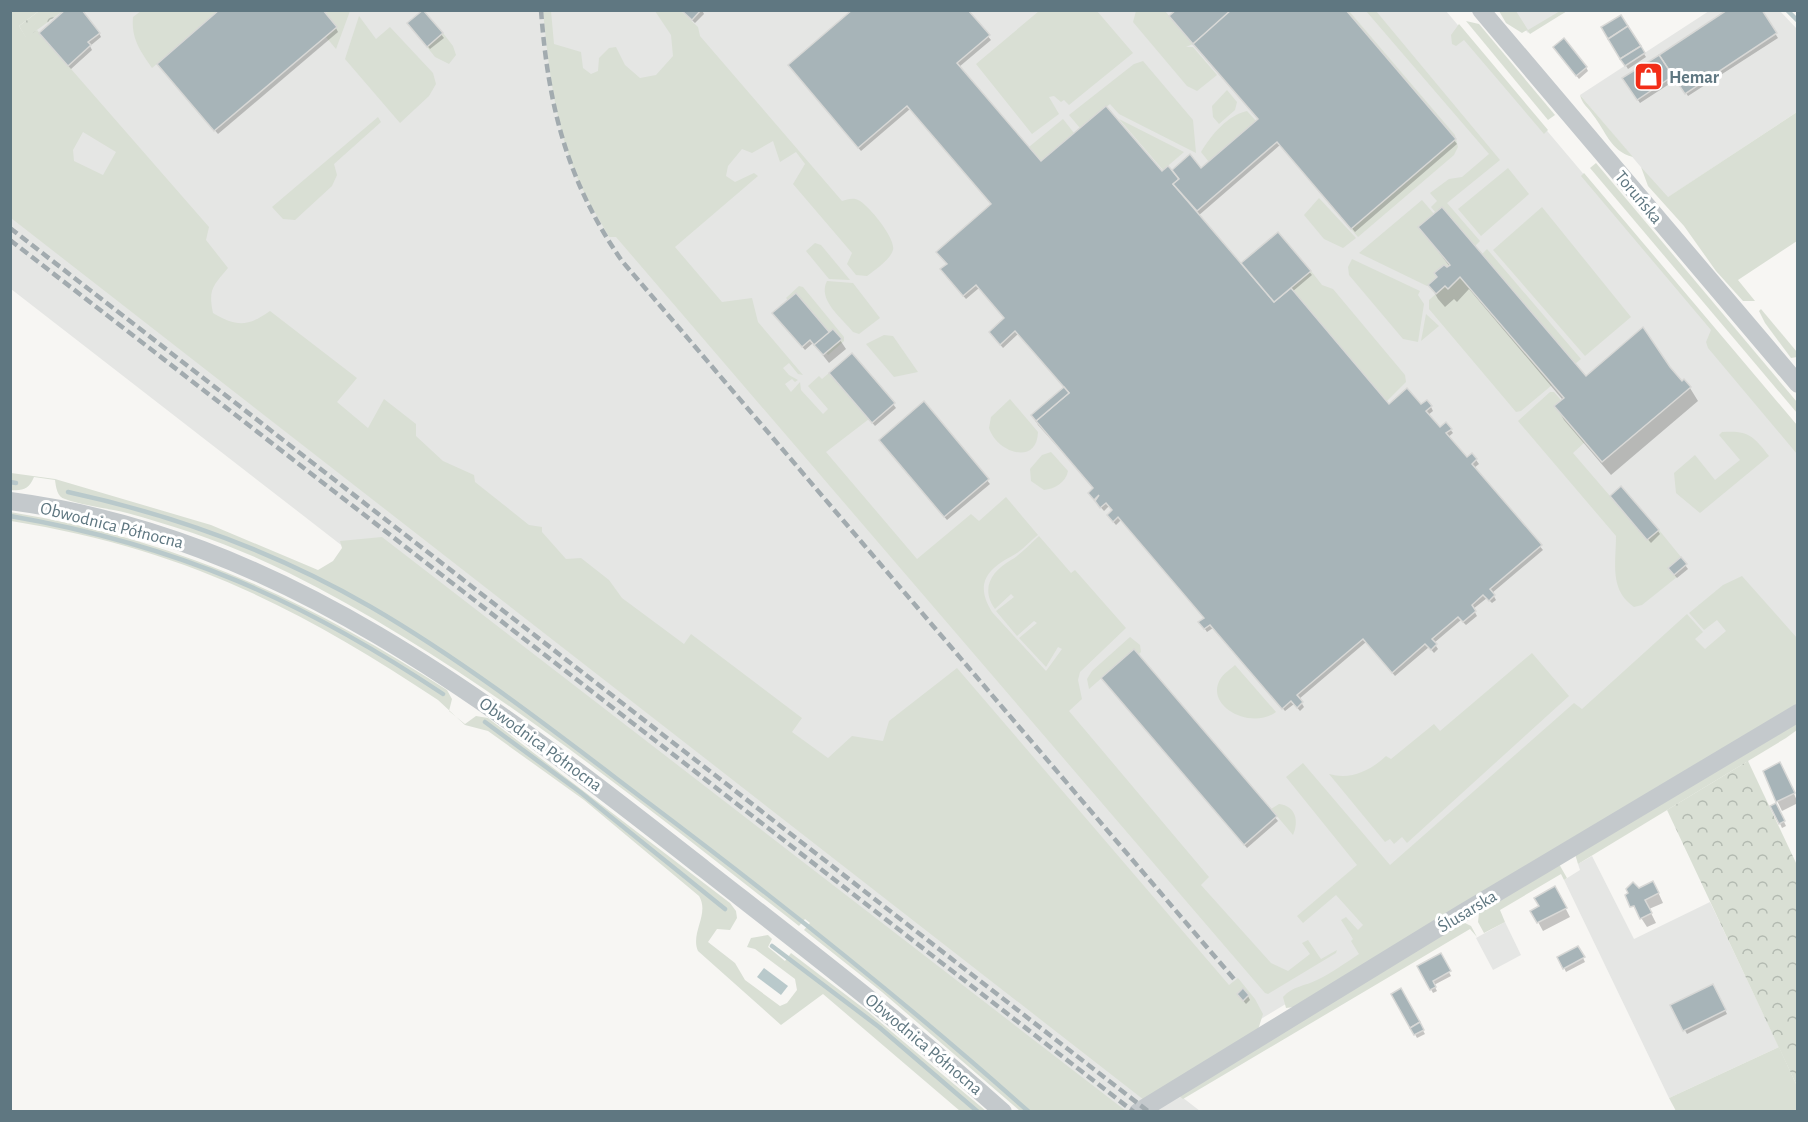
<svg xmlns="http://www.w3.org/2000/svg" width="1808" height="1122" viewBox="0 0 1808 1122" font-family="'Alegreya Sans',sans-serif">
<style>
.built{fill:#e5e6e4}
.grass{fill:#d9dfd4;fill-rule:evenodd}
.forest{fill:url(#forest-crowns)}
.water{fill:#b9c9cb}
.shadow{fill:#0003}
.lines{fill:none;stroke-linecap:round;stroke-linejoin:round}
.stream{stroke:#b9c9cb;stroke-width:4.5}
.building{fill:#a7b4b8;stroke:#d8d8d6;stroke-width:1.5}
.minor{stroke:#c4c9cc;stroke-width:18}
.rail{stroke:#a2abaf;stroke-width:4.5;stroke-dasharray:9 4.5;stroke-linecap:butt}
.labels{text-anchor:middle;stroke-width:6;stroke-linejoin:round;paint-order:stroke}
.poi-label{font-size:18px;font-weight:bold;fill:#5f7781;stroke:#fff;text-anchor:start}
.street-label{font-size:18px;fill:#5f7781;stroke:#fff}
</style>
<defs>
<pattern id="forest-crowns" width="20" height="18" patternUnits="userSpaceOnUse" patternTransform="scale(1.5)"><rect width="20" height="18" fill="#d9dfd4"/><path d="M2 6a3 3 0 1 1 6 0M12 15a3 3 0 1 1 6 0" fill="none" stroke="#b3bab1"/></pattern>
</defs>
<rect width="100%" height="100%" fill="#f7f6f3"/>
<!-- built -->
<g class="built">
<path d="M62,10l1384,1 351,416v268l-637,385 40,31h-122l-386,-294 -681,-528 -1,-240z"/>
<path d="M1509,11h58l-39,22z"/>
<path d="M1709,11h71l17,18v83l-130,86 -87,-103z"/>
<path d="M1592,856l42,83 76,-37 69,145 -110,51 -105,-218 16,-10 -2,-6z"/>
<path d="M1505,922l16,33 -28,15 -17,-32z"/>
</g>
<!-- grass -->
<g class="grass">
<path d="M10,11h29l-20,15 7,11 11,-7 172,197 -3,13 22,28c-15,18 -20,21 -15,45 24,14 34,14 57,-2l87,67 -20,24 31,26 16,-29 32,25v12l27,25 31,14 1,7 54,43 13,2v5l24,27 15,-1 28,22 13,18 62,46 7,-10 111,84 -10,14 36,26 24,-22 31,5 6,-20 68,-53 272,317 9,-7 17,21 8,15 -6,19 -113,67 -1133,-882zM83,132l33,20 -13,23 -29,-14 -1,-11z"/>
<path d="M141,11h78l-67,57c-12,-17 -21,-30 -19,-51z"/>
<path d="M329,11h21l-14,38 -10,-12 11,-10 -12,-14z"/>
<path d="M543,11h8l3,33 27,8 2,16 8,6 7,-3 1,-13 10,-10 7,-1 9,18 15,13 16,-3 17,-19 -2,-21 -16,-24h26l17,16 2,9 142,165c6,-2 12,-4 18,0 10,6 36,38 33,49 -3,10 -18,20 -26,26l-11,-1 -9,-11 5,-11 -59,-69 12,-20 -9,-12 -16,10 -7,-21 -21,12 -10,-4 -14,17 -2,10 9,6 19,-9 4,3 -83,71 47,55 30,-4 6,24 45,53 -5,-1 -9,-11 -6,5 6,7 9,5 -3,2 -3,-3 -7,5 6,8 9,-10 1,8 22,24 5,-5 -20,-23 11,-10 3,3 7,-6 40,46 -43,33 91,107 54,-45 8,7 27,-24 32,38c-8,6 -16,16 -26,21 -24,13 -38,27 -20,56l54,59 16,-22 -4,-2 -12,20 -27,-29 18,-15 -3,-2 -17,15 -21,-25 18,-14 -3,-3 -16,15c-15,-21 -3,-38 16,-49 9,-5 19,-16 28,-24l32,37 4,-3 51,58 -46,44 -2,8 4,19 -13,12 140,166 -8,8 70,78 17,8 22,-17 -8,-11 6,-3 13,19 16,-9 -1,3 -68,41 -3,-1 -649,-756h-7c-8,-15 -18,-30 -25,-45 -28,-56 -35,-120 -41,-181z"/>
<path d="M1039,11h58l36,42 -64,52 -5,-5 -3,2 -7,-6 -5,1 10,17 -27,20 -56,-70z"/>
<path d="M1136,11h29l28,33 -7,3h7l24,28 -20,16 -10,-5 -54,-64z"/>
<path d="M1346,11h3l106,124 3,12 -4,8 -96,82 -7,-8 104,-90z"/>
<path d="M1366,11h10l124,149 -53,43 33,38 -5,5 -39,-33 -5,-6 6,-6 -7,-8 19,-14 13,-2 27,-23z"/>
<path d="M1499,11h17l12,19 32,-19h7l-37,23 -3,-4 -5,3 -16,-10z"/>
<path d="M359,16l17,23 14,-12 43,46 3,11 -7,12 -29,27 -55,-64z"/>
<path d="M1466,21l13,3 76,91 -7,5z"/>
<path d="M1459,24l89,106 -4,4 -80,-94 -8,6 -4,-2 -1,-9z"/>
<path d="M443,33l10,13 3,9 -7,9 -14,-7 -8,-10z"/>
<path d="M1143,61l50,59 3,33 -77,-39 -9,-10 -30,24 -11,-13 65,-51z"/>
<path d="M1227,90l10,12 -2,8 -16,14 -6,-7 -1,-11z"/>
<path d="M1580,95l53,62c-23,-6 -27,-26 -40,-42 -5,-8 -11,-11 -13,-20z"/>
<path d="M1247,111l9,10 -47,41 -8,-10c10,-17 27,-37 46,-41z"/>
<path d="M1797,112v129l-59,39 17,21h-12l-27,-30 -32,-45 -36,-40 -7,-19 27,30z"/>
<path d="M378,117l3,5 -47,42 3,11 -5,11 -37,34 -12,-1 -11,-12z"/>
<path d="M1063,119l11,14 -33,28 -12,-14z"/>
<path d="M1119,119l65,33 -21,18z"/>
<path d="M1596,163l201,239v11l-207,-245z"/>
<path d="M1508,168l21,26 -48,42 -23,-27z"/>
<path d="M1584,173l213,252v29l-89,-106 -2,-6 5,-12 -130,-154z"/>
<path d="M1319,198l37,40 -13,10 -19,-9 -20,-24z"/>
<path d="M1422,200l12,14 -15,13 31,38 -3,2 -3,-2 -9,8 2,4 -10,9 -68,-33z"/>
<path d="M1542,207l89,110 -46,39 -92,-106z"/>
<path d="M815,243l6,2 29,35 -21,-1 -23,-28z"/>
<path d="M1487,249l94,110 -6,5 -93,-110z"/>
<path d="M1352,259l68,32 -2,4 6,9 -6,38 -15,-3 -54,-64 -1,-8z"/>
<path d="M1311,271l11,14 11,4 72,86 1,7 -19,19 -96,-113z"/>
<path d="M1460,277l92,108 -31,26 -5,1 -87,-103v-9l16,-14 4,3z"/>
<path d="M827,281l26,2 27,35 -21,16 -6,-2c-11,-14 -36,-32 -26,-51z"/>
<path d="M799,286l4,1 41,50v4l-16,14 -2,-2 15,-14 -8,-10 -3,4 -34,-40 -8,7 -2,-2z"/>
<path d="M1761,309l36,43v5l-6,1 -26,-35 -6,-12z"/>
<path d="M1426,314l13,12 -18,15z"/>
<path d="M884,335l9,1 25,36 -24,5 -28,-33z"/>
<path d="M1550,392h4l7,8 -7,6 31,36 -12,11 74,86 12,-9 22,27 -13,11 9,9 -35,28 -8,2c-25,-17 -18,-44 -18,-71l-98,-115z"/>
<path d="M1010,399l28,33c-1,34 -41,21 -49,-4l2,-11z"/>
<path d="M1722,432c26,-2 32,4 47,24l-69,57 -24,-20 -2,-20 21,-18 20,25 25,-20 -21,-25z"/>
<path d="M1051,452l17,19c-2,11 -13,18 -24,19l-13,-9 -1,-12 12,-14z"/>
<path d="M11,473l44,6 156,46 107,45 15,-9 9,-13 -2,-7 42,-4 744,574h-106l-138,-119 -78,-62 6,-7 -5,-4 -6,7c-163,-127 -325,-260 -510,-353 -52,-26 -107,-45 -162,-60 -20,-5 -43,-7 -62,-14 -8,-2 -9,-12 -10,-19l-21,-3c-5,12 -11,14 -23,13z"/>
<path d="M10,512c168,28 296,87 437,178l5,9 -3,12 16,13 11,-8 12,2 242,185 6,8 1,7 -7,12 -13,-1 -9,13 27,21 10,17 35,26 7,-3 10,-13 -2,-11 -40,-30 -8,-2 4,-9 17,-3 4,4 -4,8 17,14 6,-8 76,58 119,100h-26l-137,-117 -42,31 -83,-74c-8,-18 12,-37 1,-55l-115,-96 -96,-69 -23,-6 -27,-25c-141,-94 -258,-152 -427,-179z"/>
<path d="M1742,576l55,62v68l-503,301 -8,1 -3,-11c10,-11 22,-11 34,-17 15,-7 28,-17 42,-26l-8,-13 2,-2 -12,-19 5,-3 12,13 5,-5 -27,-30 -33,28 -6,-7 60,-51 -71,-88 17,-14 87,102 184,-162 8,6 105,-95 16,18 -8,7 10,10 21,-18 -9,-11 -13,10 -15,-17 34,-28z"/>
<path d="M1130,637l10,8 1,7 -2,2 -5,-4 -45,39 -2,-10 5,-8z"/>
<path d="M1532,653l37,43 -162,147 -5,-6 -8,7 -4,-5 -5,3 -56,-68c22,6 41,-3 57,-18l5,3 43,-35 6,7z"/>
<path d="M1235,665l41,47c-26,19 -73,-7 -55,-34 3,-5 10,-9 14,-13z"/>
<path d="M1797,720v10l-11,8 -208,126 -3,-10z"/>
<path d="M1279,804c17,2 20,17 14,31l-22,-26z"/>
<path d="M1559,864l8,14 -3,2 -3,-6 -61,36 5,12 -21,11 -6,-11 1,-9z"/>
<path d="M1463,922l8,4 6,11 -7,-8 -287,170 -5,-4z"/>
<path d="M1779,1047l18,39v25h-121l-7,-13z"/>
</g>
<!-- forest -->
<g class="forest">
<path d="M39,11h24l-37,27 -7,-12z"/>
<path d="M1748,761l49,104v221l-130,-276z"/>
</g>
<!-- water -->
<path class="water" d="M764,968l24,18 -7,9 -24,-18z"/>
<!-- shadow -->
<g class="shadow">
<path d="M681,10h21l2,4 -9,9z"/>
<path d="M966,10l25,30 -32,27 82,97 121,9 9,-1 18,-16 12,14 58,-50 -86,-100 281,120 3,4 -102,88 -75,-87 -82,71 43,49 36,-31 35,41 -20,17 97,114 42,1 2,4 -5,4 12,14h10l3,4 -6,5 19,22 6,-5 4,5 3,4 -5,4 69,82 -51,43 4,7 -4,3 -5,-5 -14,11 4,7 -11,9 -5,-5 -27,23 4,6 -4,4 -5,-6 -34,29 -29,-34 -67,57 5,8 -4,4 -6,-7 -9,7 -72,-83 -6,4 -4,-6 2,-7 -84,-99 -5,5 -5,-6 3,-8 -5,-5 -5,5 -7,-8 -5,-6 3,-8 -57,-64 -5,-9 32,-28 -47,-54 -15,14 -10,-12 12,-17 -26,-31 -13,11 -22,-25 48,-69 -82,-96 -49,42 -69,-82z"/>
<path d="M1730,10h30l18,28 -90,58 -11,-17 -37,24 -16,-24z"/>
<path d="M1621,17l25,40 -18,12 -25,-41z"/>
<path d="M411,27l30,7 3,4 -14,11z"/>
<path d="M336,28l2,4 -120,102 -57,-66z"/>
<path d="M99,33l2,4 -11,9 2,4 -21,19 -28,-32z"/>
<path d="M1557,51l29,16 2,4 -9,8z"/>
<path d="M1420,227l166,151 83,-10 13,15 8,5 8,13 -87,74 -47,-55 -8,-14 6,-7 -93,-110 -12,13 -3,-3 -9,8 -7,-8 -8,-14 20,-18z"/>
<path d="M777,317l63,23 6,9 -17,14 -16,-20 -8,7z"/>
<path d="M833,377l60,27 3,4 -21,18z"/>
<path d="M924,403l66,81 -43,36 -64,-76z"/>
<path d="M1614,500l44,31 2,3 -9,9z"/>
<path d="M1685,565l3,4 -11,9 -5,-6z"/>
<path d="M1134,651l144,170 -31,27 -142,-166z"/>
<path d="M1785,773l13,30 -16,8 -10,-21z"/>
<path d="M1776,805l10,21 -4,2 -10,-22z"/>
<path d="M1555,888l15,29 -27,14 -11,-20 8,-5z"/>
<path d="M1658,892l5,11 -14,6 7,14 -9,4 -20,-31z"/>
<path d="M1578,948l7,14 -19,10 -7,-15z"/>
<path d="M1440,955l11,21 -17,9 3,6 -4,2 -14,-26z"/>
<path d="M1713,986l14,28 -40,20 -15,-28z"/>
<path d="M1400,990l25,44 -8,4 -24,-44z"/>
<path d="M1248,996l2,4 -4,4 -5,-6z"/>
</g>
<g class="lines">
<!-- stream -->
<g class="stream">
<path d="M1787,10l11,11"/>
<path d="M10,482l6,1"/>
<path d="M68,492c106,23 208,60 303,115 98,57 188,128 279,197 130,98 257,199 379,308"/>
<path d="M10,516c168,29 292,84 433,178"/>
<path d="M485,722l95,70 145,117"/>
<path d="M772,946l107,81 99,85"/>
</g>
</g>
<!-- building -->
<g class="building">
<path d="M65,10h17l18,23 -12,9 3,3 -23,21 -29,-33z"/>
<path d="M219,10h104l14,17 -123,104 -57,-67z"/>
<path d="M423,10l20,23 -16,14 -20,-24z"/>
<path d="M681,10h20l-9,10z"/>
<path d="M852,10h116l22,25 -33,28 84,98 65,-55 56,65 6,-5 2,2 9,11 -6,5 101,118 17,-14 98,116 18,-16 14,16 6,-4 5,6 -6,5 14,16 6,-5 6,7 -6,4 21,24 5,-4 5,6 -5,5 70,81 -52,44 5,6 -6,6 -6,-6 -11,10 4,6 -13,11 -5,-5 -26,22 5,5 -6,6 -6,-6 -33,29 -29,-34 -66,56 6,7 -6,6 -6,-7 -9,8 -72,-84 -6,4 -6,-7 6,-4 -86,-101 -5,5 -6,-7 5,-5 -6,-7 -6,5 -5,-7 4,-6 -5,5 -6,-7 5,-5 -57,-67 33,-28 -54,-62 -15,14 -11,-13 15,-14 -28,-33 -13,11 -23,-27 7,-5 -11,-12 55,-48 -84,-98 -49,42 -70,-83z"/>
<path d="M1176,10h54l1,1 -38,33 -24,-28z"/>
<path d="M1346,10l110,129 -105,90 -74,-87 -80,69 -24,-27 6,-5 -7,-9 18,-16 11,14 57,-49 -65,-75 38,-34z"/>
<path d="M1727,10h35l15,23 -92,61 -26,-39z"/>
<path d="M1621,15l7,11 -20,13 -7,-12z"/>
<path d="M1628,26l13,20 -21,13 -12,-20z"/>
<path d="M1564,38l23,29 -11,9 -23,-29z"/>
<path d="M1641,46l4,7 -20,13 -5,-7z"/>
<path d="M1659,55l14,21 -36,24 -15,-22z"/>
<path d="M1442,207l144,169 57,-49 27,40 12,14 2,-2 7,8 -89,75 -48,-56 10,-8 -104,-121 -12,12 -3,-3 -9,8 -8,-9 9,-8 -3,-4 10,-8 3,2 3,-2 -32,-38z"/>
<path d="M1278,232l33,39 -37,31 -33,-39z"/>
<path d="M796,293l34,40 -16,12 -4,-5 -8,7 -30,-34z"/>
<path d="M833,329l9,10 -19,16 -9,-10z"/>
<path d="M852,353l43,50 -23,20 -43,-50z"/>
<path d="M1064,387l5,6 -33,28 -5,-6z"/>
<path d="M924,401l65,78 -45,38 -65,-77z"/>
<path d="M1621,486l38,44 -12,10 -37,-44z"/>
<path d="M1681,557l6,7 -13,11 -6,-7z"/>
<path d="M1134,649l143,167 -33,29 -143,-167z"/>
<path d="M1780,762l15,31 -19,9 -13,-31z"/>
<path d="M1776,803l9,18 -6,3 -9,-18z"/>
<path d="M1653,881l6,12 -14,7 7,13 -12,6 -6,-13 -4,1 -5,-12 3,-2 -2,-4 7,-7 6,6z"/>
<path d="M1555,886l12,22 -30,15 -7,-12 9,-5 -5,-8z"/>
<path d="M1578,946l7,11 -22,12 -6,-12z"/>
<path d="M1441,953l10,18 -18,10 3,6 -6,3 -13,-24z"/>
<path d="M1713,984l13,26 -43,21 -13,-26z"/>
<path d="M1243,988l6,7 -6,6 -6,-7z"/>
<path d="M1401,988l19,34 -10,6 -19,-34z"/>
<path d="M1420,1022l4,8 -10,5 -4,-7z"/>
</g>
<g class="lines">
<!-- minor -->
<g class="minor">
<path d="M1481,10l317,374"/>
<path d="M10,501c271,35 486,205 694,368 101,79 203,157 299,243"/>
<path d="M1138,1112l323,-198 337,-201"/>
</g>
<!-- rail -->
<g class="rail">
<path d="M541,10c7,95 26,172 81,251l612,718"/>
<path d="M10,228l1139,884"/>
<path d="M10,240l1124,872"/>
</g>
</g>
<!-- icons -->
<defs>
<symbol id="shop-square" viewBox="-11 -11 22 22"><rect x="-9" y="-9" width="18" height="18" rx="4" fill="#f22d18" stroke="#fff"/><path d="M-5-2.5h2.3a2.7 3.5 0 0 1 5.4 0H5L5.5 6h-11ZM-1.5-2.5h3a1.5 2.3 0 0 0-3 0Z" fill="#fff"/></symbol>
</defs>
<g fill-rule="evenodd">
<use href="#shop-square" x="1632" y="60" width="33" height="33"/>
</g>
<g class="labels">
<!-- poi labels -->
<g class="poi-label">
<text x="1669" y="83">Hemar</text>
</g>
<!-- street labels -->
<g class="street-label">
<text transform="translate(1639 197) rotate(50)" y="6">Toruńska</text>
<text transform="translate(112 525) rotate(14)" y="6">Obwodnica Północna</text>
<text transform="translate(541 744) rotate(36)" y="6">Obwodnica Północna</text>
<text transform="translate(1467 911) rotate(-31)" y="6">Ślusarska</text>
<text transform="translate(924 1044) rotate(40)" y="6">Obwodnica Północna</text>
</g>
</g>
<!-- border -->
<rect width="1808" height="1122" fill="none" stroke="#5f7781" stroke-width="24"/>
</svg>
